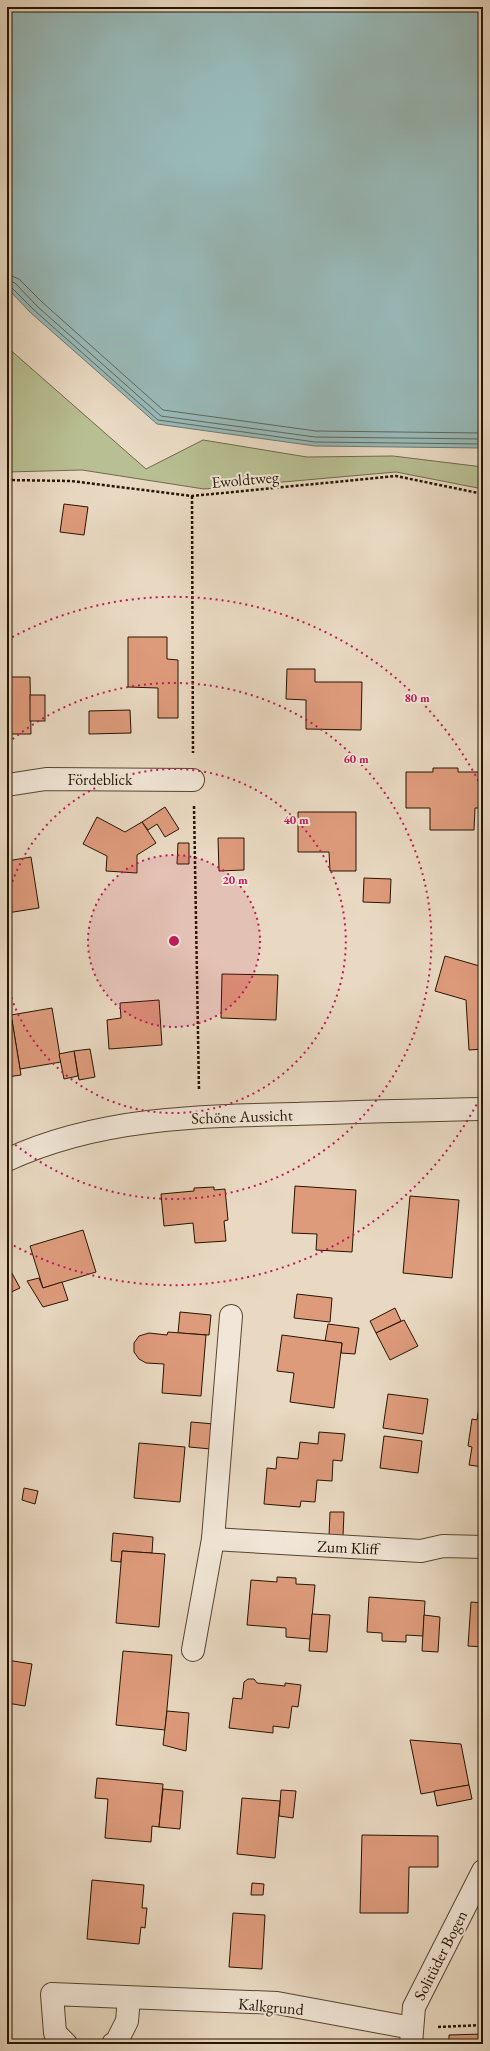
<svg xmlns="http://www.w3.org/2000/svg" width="490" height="2051" viewBox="0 0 490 2051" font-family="'EB Garamond',serif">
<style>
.green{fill:#b8bf92;stroke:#6f6a49}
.water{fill:#98b9b8;stroke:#6a776e}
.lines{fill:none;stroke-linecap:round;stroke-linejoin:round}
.shore{stroke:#5f665c;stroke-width:1}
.building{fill:#de9b7c;stroke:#261400}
.street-casing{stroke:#574530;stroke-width:24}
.path{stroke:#261400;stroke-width:2.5;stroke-dasharray:3 2;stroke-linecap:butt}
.street{stroke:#f1e6d7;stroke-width:22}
.ring{fill:none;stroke:#c2185b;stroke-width:2;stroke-dasharray:2 4}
.labels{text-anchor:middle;stroke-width:4;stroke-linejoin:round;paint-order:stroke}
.street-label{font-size:16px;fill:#261400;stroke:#f1e6d7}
.centre{fill:#c2185b;stroke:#f1e6d7;stroke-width:2}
.ring-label{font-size:12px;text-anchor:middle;font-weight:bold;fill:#c2185b;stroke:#f1e6d7;stroke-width:4;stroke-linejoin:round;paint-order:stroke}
</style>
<rect width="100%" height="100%" fill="#e9d9c2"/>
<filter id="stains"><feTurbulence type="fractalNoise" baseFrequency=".005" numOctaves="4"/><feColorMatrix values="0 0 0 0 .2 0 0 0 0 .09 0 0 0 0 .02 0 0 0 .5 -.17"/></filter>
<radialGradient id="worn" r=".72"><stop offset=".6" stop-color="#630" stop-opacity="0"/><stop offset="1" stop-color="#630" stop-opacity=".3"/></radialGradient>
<!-- green -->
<path class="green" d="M7,347l139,122 57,-29 104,17 86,-1 90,11v22l-87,-17 -192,17 -122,-19 -75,2z"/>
<!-- water -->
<path class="water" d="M7,7h476v441l-168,-2 -158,-22 -126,-111 -24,-25z"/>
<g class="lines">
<!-- shore -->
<g class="shore">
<path d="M7,274l12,5 23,23 121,108 153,21 167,2"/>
<path d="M7,280l8,3 23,24 123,109 154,21 168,2"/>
<path d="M7,285l4,2 23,23 124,110 157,22 168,2"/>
</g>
</g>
<!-- building -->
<g class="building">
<path d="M64,504l24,3 -4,28 -24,-3z"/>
<path d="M128,637h39v22l11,1v58h-20v-30l-30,-1z"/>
<path d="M287,669h28v13h47l-1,48 -55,-1v-29l-20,-1z"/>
<path d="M7,677h23l1,57h-24z"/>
<rect x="30" y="695" width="15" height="26"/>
<path d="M130,710l1,23 -42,1v-23z"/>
<path d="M433,768h25v4h25v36h-8l-1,22h-44v-22h-24v-36h27z"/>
<path d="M165,807l14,22 -14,8 -8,-13 -9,6 -6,-8z"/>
<path d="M298,812h58v59h-26l-1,-19h-31z"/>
<path d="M97,817l28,15 17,-10 14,21 -19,12v18l-31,-2 1,-15 -24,-12z"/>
<path d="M218,838h26v32l-25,1z"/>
<path d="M178,843h11v21h-12z"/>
<path d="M31,857l8,51 -32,5v-52z"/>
<path d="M364,878l27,1 -1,24 -27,-1z"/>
<path d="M445,956l38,11v82l-14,1 -3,-50 -31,-9z"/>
<path d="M222,974l56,1 -2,45 -55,-2z"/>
<path d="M159,1000l3,45 -53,4 -2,-29 14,-2 -1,-15z"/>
<path d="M52,1008l9,54 -41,7 -9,-54z"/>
<path d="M12,1020l9,55 -14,2v-56z"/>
<path d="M90,1049l5,28 -16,3 -5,-29z"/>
<path d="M74,1051l4,25 -14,3 -5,-25z"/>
<path d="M295,1186l61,4 -4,62 -36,-2 1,-16 -25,-1z"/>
<path d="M214,1187v3l11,-1 3,31 -4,1 2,20 -31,2 -2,-20 -29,3 -3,-32 33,-3v-3z"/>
<path d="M410,1196l49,4 -7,78 -49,-5z"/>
<path d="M83,1230l13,42 -53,16 -13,-42z"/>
<path d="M7,1264l13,24 -11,5 -2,-3z"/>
<path d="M39,1278l4,10 19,-6 6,18 -25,7 -16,-26z"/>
<path d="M297,1294l35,4 -2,24 -36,-4z"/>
<path d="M395,1308l6,13 -25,12 -6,-12z"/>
<path d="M180,1312l31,3 -2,20 -31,-2z"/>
<path d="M404,1320l14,26 -28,14 -14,-27z"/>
<path d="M328,1324l31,4 -4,26 -14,-1 1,-10 -17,-2z"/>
<path d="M168,1332l38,3 -5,61 -39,-3 2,-29 -18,-1 -7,-4 -5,-7v-9l5,-7 10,-3 18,2z"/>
<path d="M282,1335l60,8 -8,65 -44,-6 4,-29 -17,-2z"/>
<path d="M388,1394l40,5 -5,35 -40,-6z"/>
<path d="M480,1400h3v67l-14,-2 3,-18 -4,-1 4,-27 5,1z"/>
<path d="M191,1422l23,2 -3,25 -22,-2z"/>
<path d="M319,1432l26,2 -3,27 -9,-1 -1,21 -15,-1 -2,22 -14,-1 -1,6 -36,-3 3,-36 9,1 1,-12 21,2 2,-17 18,2z"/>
<path d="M384,1436l38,5 -4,32 -38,-5z"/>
<path d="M139,1443l46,4 -5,55 -46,-4z"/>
<path d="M24,1488l14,3 -3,13 -13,-4z"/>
<path d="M330,1512h14l-1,24h-14z"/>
<path d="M113,1533l40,4 -1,16 -30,-2 -1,11 -10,-1z"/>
<path d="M122,1551l43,3 -6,73 -43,-4z"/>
<path d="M277,1577l19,1v6l19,1 -5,54 -24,-2v-9l-39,-3 4,-45 26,2z"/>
<path d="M369,1597l56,4 -2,35 -17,-1v7l-24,-1v-8l-15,-1z"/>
<path d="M471,1602l12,1v44l-15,-1z"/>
<path d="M312,1614l18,1 -3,37 -18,-1z"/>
<path d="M424,1615l16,2 -2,35 -16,-1z"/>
<path d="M123,1651l49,4 -7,75 -49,-5z"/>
<path d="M7,1660l25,4 -7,42 -18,-3z"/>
<path d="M248,1679h6l3,4 28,3v-3l16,2 -3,22 -6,-1 -3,22 -16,-2v7l-44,-5 4,-30 9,1 2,-17z"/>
<path d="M167,1711l22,2 -3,38 -23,-6z"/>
<path d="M410,1740l51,4 8,41 -48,9z"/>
<path d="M97,1778l66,6 -4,43 -7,-1 -1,16 -46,-4 3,-39 -13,-1z"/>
<path d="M469,1785l3,14 -35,7 -3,-15z"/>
<path d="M163,1789l20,2 -3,38 -21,-2z"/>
<path d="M281,1790l15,1 -3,27 -14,-2z"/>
<path d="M242,1798l38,3 -5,57 -38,-4z"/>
<path d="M362,1835l76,1v31h-29l-1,46h-48z"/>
<path d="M92,1880l52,5 -2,23h5l-1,9 -1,11 -4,-1 -2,17 -52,-5z"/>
<path d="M252,1883l12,1 -1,11h-12z"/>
<path d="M233,1913l32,2 -3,54 -33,-2z"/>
<path d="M483,2034v10h-34v-9z"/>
</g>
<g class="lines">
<defs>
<g id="street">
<path d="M7,785l39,-6 147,1"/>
<path d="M7,1160c90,-42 190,-44 288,-46 63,-2 125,-4 188,-5"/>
<path d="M213,1539l208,12 22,-5 40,1"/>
<path d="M193,1650l20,-111 18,-223"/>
<path d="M66,2044l-11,-11 -3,-39 225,9 135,25"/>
<path d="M113,2044l3,-1 11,-22 2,-23"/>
<path d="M411,2044l3,-37 69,-136"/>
</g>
</defs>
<!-- street casing -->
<use href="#street" class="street-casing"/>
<!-- path -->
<g class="path">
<path d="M7,480l64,1 121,15 204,-20 87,18"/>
<path d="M192,496l1,257"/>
<path d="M194,806l5,285"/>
<path d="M7,1982l3,1"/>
<path d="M438,2027l45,-2"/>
</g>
<!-- street -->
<use href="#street" class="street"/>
</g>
<!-- distance rings -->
<circle cx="174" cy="941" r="86" fill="#c2185b" fill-opacity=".12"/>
<g class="ring">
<circle cx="174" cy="941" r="86"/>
<path d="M7 899A172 172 0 1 1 7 983"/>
<path d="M8 743A258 258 0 1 1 8 1139"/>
<path d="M482 1094A344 344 0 0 1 7 1242M7 640A344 344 0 0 1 482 788"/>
</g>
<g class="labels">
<!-- street labels -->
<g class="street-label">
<text transform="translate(245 479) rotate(-5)" y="6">Ewoldtweg</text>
<text x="100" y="785">Fördeblick</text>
<text transform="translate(242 1116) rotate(-2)" y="6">Schöne Aussicht</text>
<text transform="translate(348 1547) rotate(3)" y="6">Zum Kliff</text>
<text transform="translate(440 1955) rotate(-63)" y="6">Solitüder Bogen</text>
<text transform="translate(271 2006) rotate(5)" y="6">Kalkgrund</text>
</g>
</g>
<circle cx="174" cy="941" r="6" class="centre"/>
<g class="ring-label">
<text x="417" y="702">80 m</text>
<text x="356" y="763">60 m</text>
<text x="296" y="824">40 m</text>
<text x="235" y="884">20 m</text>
</g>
<!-- margin -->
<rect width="490" height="2051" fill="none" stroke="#e9d9c2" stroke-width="24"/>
<rect x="8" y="8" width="474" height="2035" fill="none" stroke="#261400" stroke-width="2"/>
<rect x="12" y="12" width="466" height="2027" fill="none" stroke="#261400"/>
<rect width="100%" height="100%" filter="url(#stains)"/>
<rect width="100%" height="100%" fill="url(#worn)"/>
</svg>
